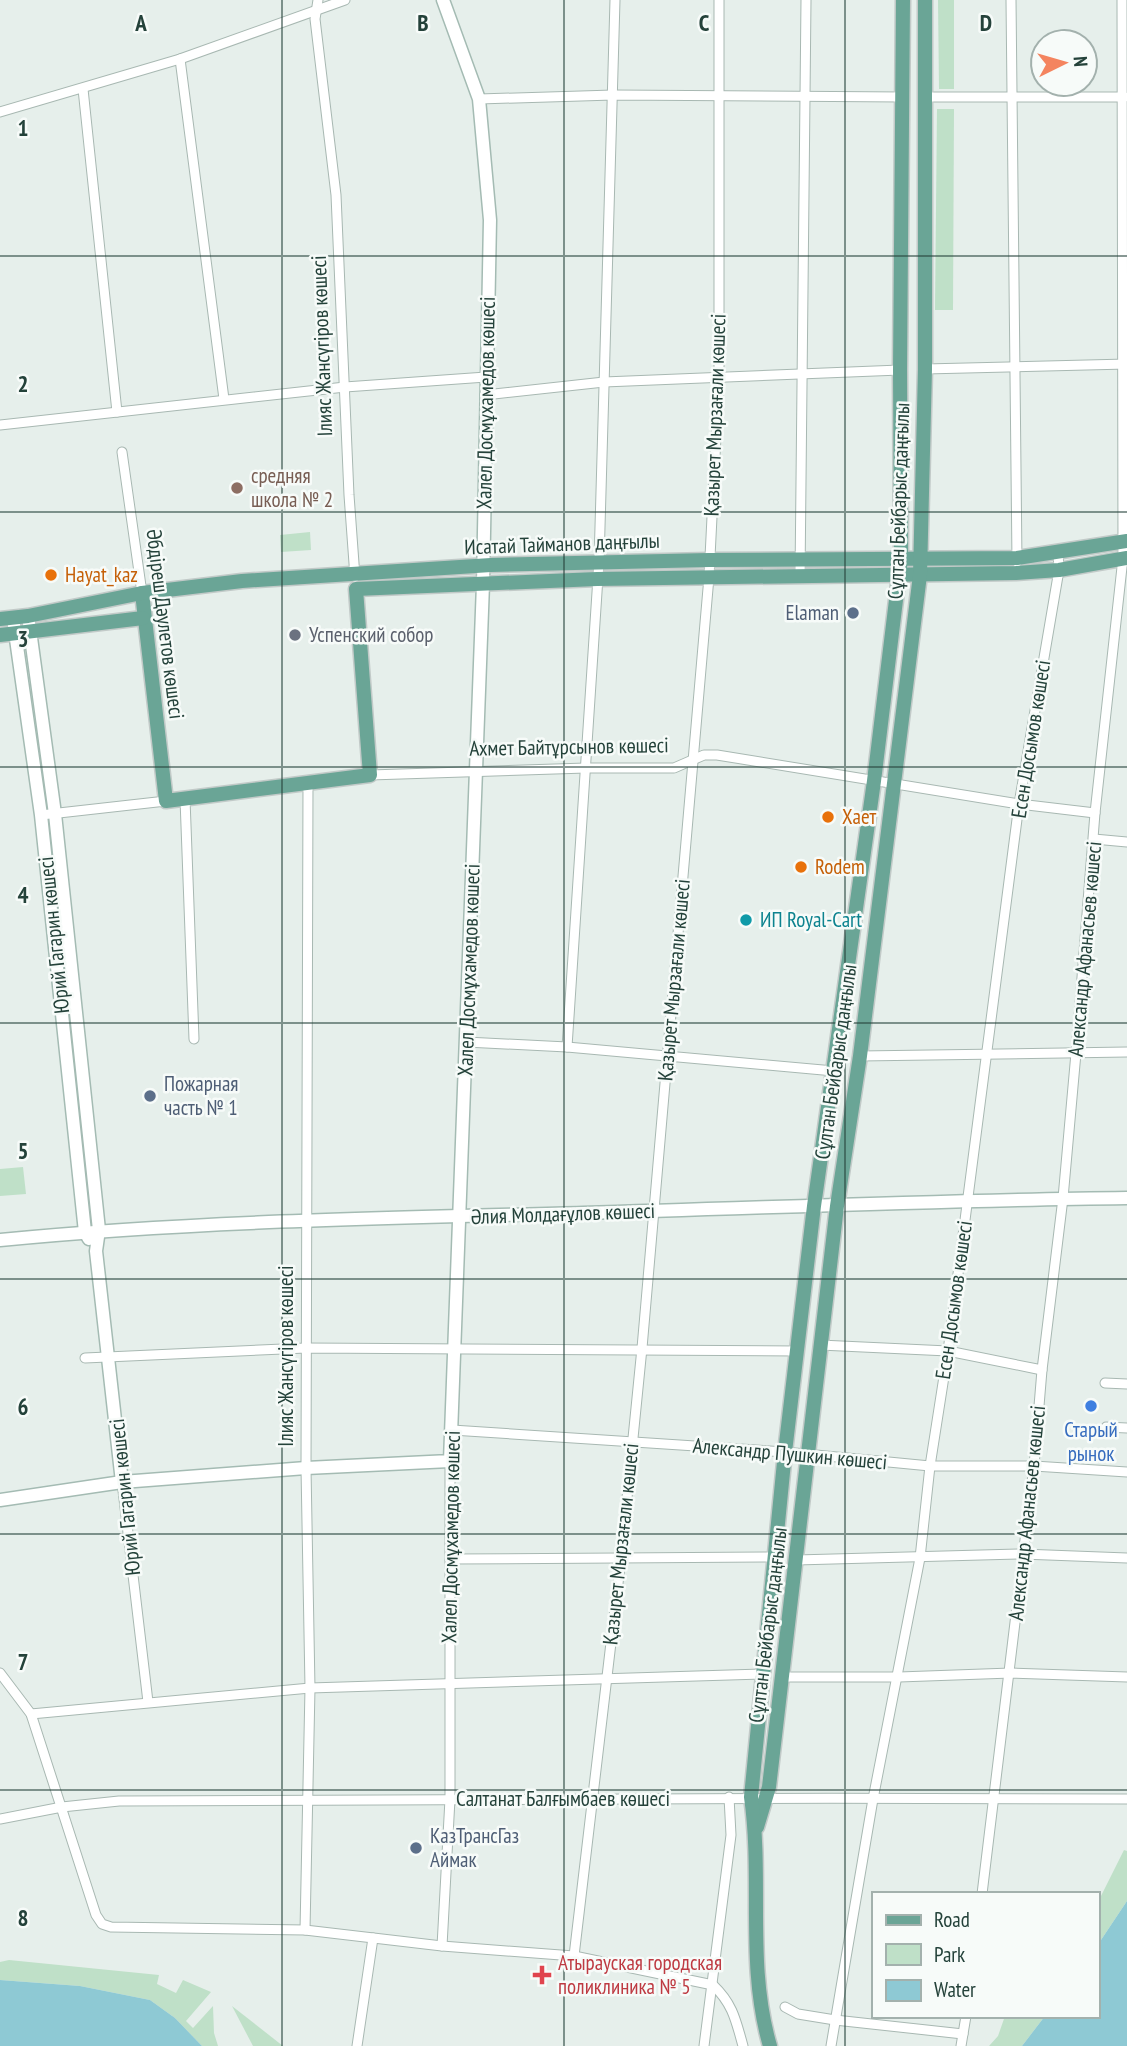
<svg xmlns="http://www.w3.org/2000/svg" width="1127" height="2046" viewBox="0 0 1127 2046" font-family="'PT Sans Narrow',sans-serif">
<style>
.green{fill:#bfe0c8}
.water{fill:#8ec9d4}
.lines{fill:none;stroke-linecap:round;stroke-linejoin:round}
.street-casing{stroke:#a8b8b2;stroke-width:11}
.secondary-casing{stroke:#a4bbb3;stroke-width:15}
.primary-casing{stroke:#c2cac8;stroke-width:17}
.street{stroke:#fff;stroke-width:9}
.secondary{stroke:#fff;stroke-width:12}
.primary{stroke:#6aa596;stroke-width:14}
.grid{fill:none;stroke:#24423a;stroke-width:2;stroke-opacity:0.55}
.education-dot{fill:#8d6e63;stroke:#f7fbf9;stroke-width:2.5}
.food-dot{fill:#e8710a;stroke:#f7fbf9;stroke-width:2.5}
.service-dot{fill:#5c6f8a;stroke:#f7fbf9;stroke-width:2.5}
.worship-dot{fill:#6b7280;stroke:#f7fbf9;stroke-width:2.5}
.culture-dot{fill:#0f9aa8;stroke:#f7fbf9;stroke-width:2.5}
.shop-dot{fill:#3f7fe0;stroke:#f7fbf9;stroke-width:2.5}
.health-dot{fill:#e0444e;stroke:#f7fbf9;stroke-width:2.5}
.labels{text-anchor:middle;stroke-width:5;stroke-linejoin:round;paint-order:stroke}
.street-label{font-size:21px;fill:#24423a;stroke:#f7fbf9}
.education-label{font-size:21px;fill:#785e54;stroke:#f7fbf9;text-anchor:start}
.food-label{font-size:21px;fill:#c56008;stroke:#f7fbf9;text-anchor:start}
.service-label{font-size:21px;fill:#4e5e75;stroke:#f7fbf9;text-anchor:start}
.worship-label{font-size:21px;fill:#5b616d;stroke:#f7fbf9;text-anchor:start}
.culture-label{font-size:21px;fill:#0d838f;stroke:#f7fbf9;text-anchor:start}
.shop-label{font-size:21px;fill:#366cbe;stroke:#f7fbf9}
.health-label{font-size:21px;fill:#be3a42;stroke:#f7fbf9;text-anchor:start}
.grid-label{font-size:23px;text-anchor:middle;font-weight:bold;fill:#24423a;stroke:#f7fbf9;stroke-width:5;stroke-linejoin:round;paint-order:stroke}
</style>
<rect width="100%" height="100%" fill="#e6efeb"/>
<!-- green -->
<g class="green">
<path d="M938,0h16v89h-15z"/>
<path d="M937,109h17l-1,201h-18z"/>
<path d="M310,532l1,18 -30,2 -1,-17z"/>
<path d="M23,1167l3,27 -26,2v-27z"/>
<path d="M1124,1850l3,1v50l-30,45v-42z"/>
<path d="M9,1960l150,15 -2,9 19,9 7,-13 28,12 -25,29 7,7 20,-22 1,27 4,13h-16l-27,-28 -25,-18 -70,-14 -80,-6v-18z"/>
<path d="M232,2006l51,40h-30z"/>
<path d="M1005,2016h40l-23,30h-33l9,-10z"/>
</g>
<!-- water -->
<g class="water">
<path d="M1127,1901v145h-105l23,-30h52v-70z"/>
<path d="M0,1980l80,6 70,14 25,18 27,28h-202z"/>
</g>
<g class="lines">
<defs>
<g id="street">
<path d="M318,0l-3,19 21,176 13,300 6,82"/>
<path d="M1011,0l6,562"/>
<path d="M180,59l44,340"/>
<path d="M83,89l34,323"/>
<path d="M924,97h201"/>
<path d="M479,99l134,-4 290,2"/>
<path d="M0,112l180,-53 165,-59"/>
<path d="M925,369l202,-5"/>
<path d="M485,395l119,-13 296,-12"/>
<path d="M0,425l345,-38 141,-10"/>
<path d="M122,452l20,141"/>
<path d="M800,578l6,-578"/>
<path d="M370,775l216,-7h88l30,-13h13l302,49 76,9"/>
<path d="M185,799l9,240"/>
<path d="M41,815l125,-14"/>
<path d="M1094,839l33,3"/>
<path d="M466,1042l101,5 267,24"/>
<path d="M567,1047l32,-485 16,-562"/>
<path d="M860,1056l267,-4"/>
<path d="M820,1345l128,6 94,19"/>
<path d="M85,1358l221,-10 492,3"/>
<path d="M1105,1383l22,1"/>
<path d="M1106,1427l21,1"/>
<path d="M452,1430l333,22 145,14h104l93,6"/>
<path d="M122,1482l26,220"/>
<path d="M450,1559l323,-2"/>
<path d="M796,1560l226,-6 105,4"/>
<path d="M0,1673l31,41 65,201 6,9 9,3 194,3 137,16 132,10 139,29c20,19 23,36 30,61"/>
<path d="M783,1677h116l112,-4 116,4"/>
<path d="M31,1714l279,-26 452,-14"/>
<path d="M0,1819l62,-12 57,-6c336,-2 672,-4 1008,-2"/>
<path d="M982,1894l52,-428 8,-96 21,-172 13,-145 19,-240 28,-255 -1,-558"/>
<path d="M305,1930l5,-242 -4,-220 2,-685"/>
<path d="M442,1946l8,-147v-338"/>
<path d="M574,1956l47,-398 21,-210 67,-771 10,-200v-377"/>
<path d="M785,2007l13,7 37,6 128,14"/>
<path d="M357,2046l16,-108"/>
<path d="M704,2046l27,-211 -2,-38"/>
<path d="M831,2046l42,-247 47,-241 10,-92 18,-115 71,-547 40,-234 -1,-18"/>
<path d="M961,2046l5,-30"/>
</g>
<g id="secondary">
<path d="M13,618l28,197 44,417 4,7"/>
<path d="M29,623l26,191 44,416 -3,21 26,231"/>
<path d="M0,1240c193,-19 389,-22 583,-27 181,-5 363,-13 544,-15"/>
<path d="M0,1500l122,-18 184,-14 144,-7 33,-877 7,-364 -11,-121 -36,-99"/>
</g>
<g id="primary">
<path d="M142,593l24,208 204,-26 -14,-186 241,-10 419,-6 43,-3 68,-12"/>
<path d="M0,619l28,-3 114,-23 100,-12 249,-16 218,-5 308,-2 110,-17"/>
<path d="M0,635l143,-17"/>
<path d="M757,1827l12,-40 68,-581 23,-150 60,-481 5,-206v-369"/>
<path d="M770,2046c-24,-82 -7,-166 -19,-249l34,-345 29,-246 60,-425 27,-222 -1,-189 3,-370"/>
</g>
</defs>
<!-- street casing -->
<use href="#street" class="street-casing"/>
<!-- secondary casing -->
<use href="#secondary" class="secondary-casing"/>
<!-- primary casing -->
<use href="#primary" class="primary-casing"/>
<!-- street -->
<use href="#street" class="street"/>
<!-- secondary -->
<use href="#secondary" class="secondary"/>
<!-- primary -->
<use href="#primary" class="primary"/>
</g>
<!-- grid -->
<path class="grid" d="M282,0v2046M564,0v2046M845,0v2046M0,256h1127M0,512h1127M0,767h1127M0,1023h1127M0,1279h1127M0,1534h1127M0,1790h1127"/>
<!-- markers -->
<circle class="education-dot" cx="237" cy="488" r="7"/>
<g class="food-dot">
<circle cx="51" cy="575" r="7"/>
<circle cx="828" cy="817" r="7"/>
<circle cx="801" cy="867" r="7"/>
</g>
<g class="service-dot">
<circle cx="853" cy="613" r="7"/>
<circle cx="150" cy="1096" r="7"/>
<circle cx="416" cy="1848" r="7"/>
</g>
<circle class="worship-dot" cx="295" cy="635" r="7"/>
<circle class="culture-dot" cx="746" cy="920" r="7"/>
<circle class="shop-dot" cx="1091" cy="1406" r="7"/>
<path class="health-dot" d="M538.5 1964.5h7v7h7v7h-7v7h-7v-7h-7v-7h7z"/>
<g class="labels">
<!-- street labels -->
<g class="street-label">
<text transform="translate(322 346) rotate(-92)" y="7">Ілияс Жансүгіров көшесі</text>
<text transform="translate(486 403) rotate(-89)" y="7">Халел Досмұхамедов көшесі</text>
<text transform="translate(715 415) rotate(-88)" y="7">Қазырет Мырзағали көшесі</text>
<text transform="translate(899 501) rotate(-88)" y="7">Сұлтан Бейбарыс даңғылы</text>
<text transform="translate(562 544) rotate(-2)" y="7">Исатай Тайманов даңғылы</text>
<text transform="translate(165 624) rotate(83)" y="7">Әбдіреш Дәулетов көшесі</text>
<text transform="translate(1031 739) rotate(-81)" y="7">Есен Досымов көшесі</text>
<text transform="translate(569 747) rotate(-1)" y="7">Ахмет Байтұрсынов көшесі</text>
<text transform="translate(54 935) rotate(-96)" y="7">Юрий Гагарин көшесі</text>
<text transform="translate(1085 949) rotate(-85)" y="7">Александр Афанасьев көшесі</text>
<text transform="translate(469 970) rotate(-88)" y="7">Халел Досмұхамедов көшесі</text>
<text transform="translate(674 980) rotate(-85)" y="7">Қазырет Мырзағали көшесі</text>
<text transform="translate(836 1062) rotate(-82)" y="7">Сұлтан Бейбарыс даңғылы</text>
<text transform="translate(563 1214) rotate(-2)" y="7">Әлия Молдағұлов көшесі</text>
<text transform="translate(954 1300) rotate(-82)" y="7">Есен Досымов көшесі</text>
<text transform="translate(286 1356) rotate(-90)" y="7">Ілияс Жансүгіров көшесі</text>
<text transform="translate(790 1454) rotate(5)" y="7">Александр Пушкин көшесі</text>
<text transform="translate(125 1497) rotate(-96)" y="7">Юрий Гагарин көшесі</text>
<text transform="translate(1027 1513) rotate(-84)" y="7">Александр Афанасьев көшесі</text>
<text transform="translate(451 1537) rotate(-89)" y="7">Халел Досмұхамедов көшесі</text>
<text transform="translate(621 1544) rotate(-84)" y="7">Қазырет Мырзағали көшесі</text>
<text transform="translate(768 1625) rotate(-83)" y="7">Сұлтан Бейбарыс даңғылы</text>
<text x="563" y="1806">Салтанат Балғымбаев көшесі</text>
</g>
<!-- education labels -->
<g class="education-label">
<text x="251" y="483">cредняя<tspan x="251" dy="24">школа № 2</tspan></text>
</g>
<!-- food labels -->
<g class="food-label">
<text x="65" y="582">Hayat_kaz</text>
<text x="842" y="824">Хает</text>
<text x="815" y="874">Rodem</text>
</g>
<!-- service labels -->
<g class="service-label">
<text x="839" y="620" text-anchor="end">Elaman</text>
<text x="164" y="1091">Пожарная<tspan x="164" dy="24">часть № 1</tspan></text>
<text x="430" y="1843">КазТрансГаз<tspan x="430" dy="24">Аймак</tspan></text>
</g>
<!-- worship labels -->
<g class="worship-label">
<text x="309" y="642">Успенский собор</text>
</g>
<!-- culture labels -->
<g class="culture-label">
<text x="760" y="927">ИП Royal-Cart</text>
</g>
<!-- shop labels -->
<g class="shop-label">
<text x="1091" y="1437">Старый<tspan x="1091" dy="24">рынок</tspan></text>
</g>
<!-- health labels -->
<g class="health-label">
<text x="558" y="1970">Атырауская городская<tspan x="558" dy="24">поликлиника № 5</tspan></text>
</g>
</g>
<g class="grid-label">
<text x="141" y="31">A</text>
<text x="423" y="31">B</text>
<text x="704" y="31">C</text>
<text x="986" y="31">D</text>
<text x="23" y="136">1</text>
<text x="23" y="392">2</text>
<text x="23" y="647">3</text>
<text x="23" y="903">4</text>
<text x="23" y="1159">5</text>
<text x="23" y="1415">6</text>
<text x="23" y="1670">7</text>
<text x="23" y="1926">8</text>
</g>
<!-- legend -->
<rect x="872" y="1892" width="228" height="126" fill="#f7fbf9" stroke="#a3b1ad" stroke-width="2"/>
<rect x="886" y="1915" width="35" height="10" fill="#6aa596" stroke="#a3b1ad" stroke-width="2"/>
<text x="934" y="1927" font-size="21" fill="#24423a">Road</text>
<rect x="886" y="1944" width="35" height="21" fill="#bfe0c8" stroke="#a3b1ad" stroke-width="2"/>
<text x="934" y="1962" font-size="21" fill="#24423a">Park</text>
<rect x="886" y="1980" width="35" height="21" fill="#8ec9d4" stroke="#a3b1ad" stroke-width="2"/>
<text x="934" y="1997" font-size="21" fill="#24423a">Water</text>
<!-- north arrow -->
<g transform="translate(1064 63) rotate(85)"><circle r="33" fill="#f7fbf9" stroke="#a3b1ad" stroke-width="2"/>
<path d="M0-5L12 26L0 18L-12 26Z" fill="#f4845f"/>
<text y="-10" font-size="19" font-weight="bold" text-anchor="middle" fill="#24423a">N</text>
</g>
</svg>
